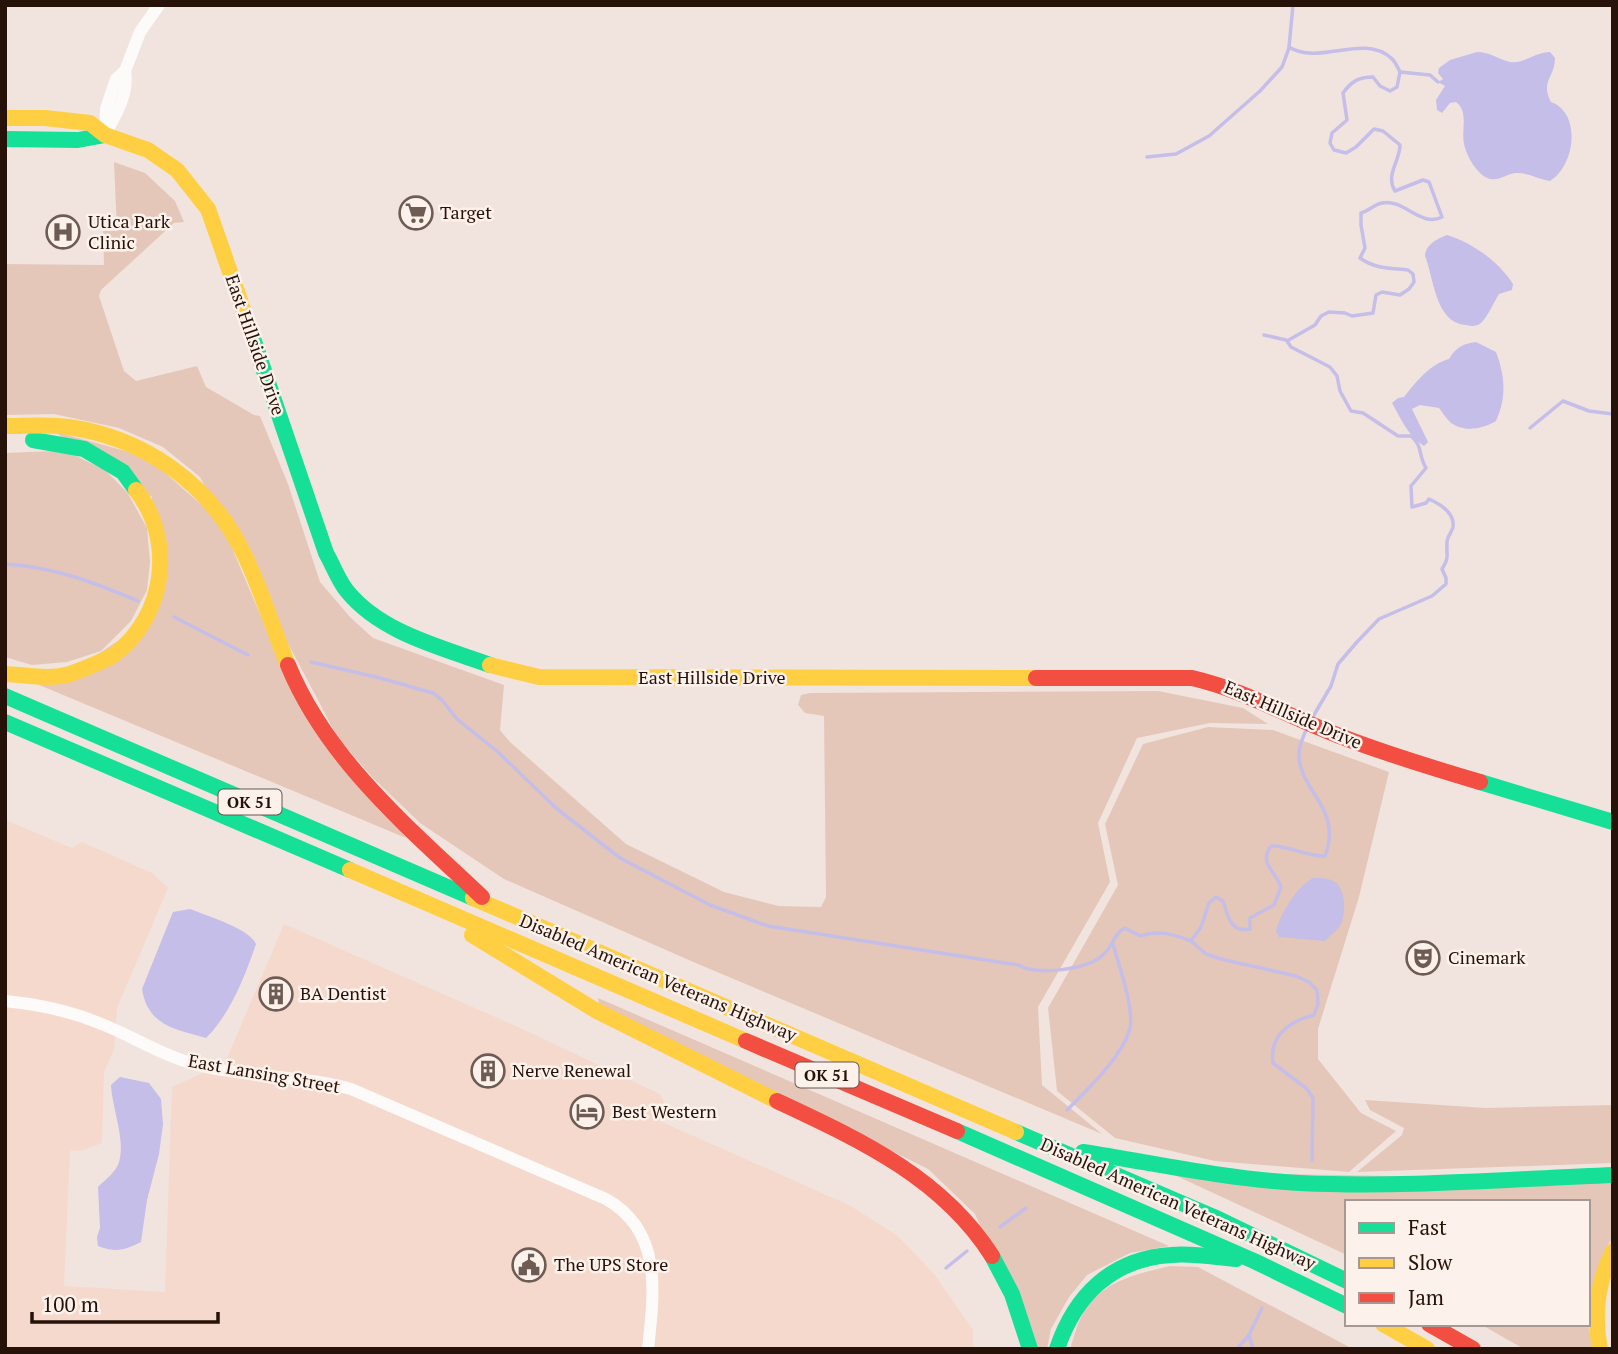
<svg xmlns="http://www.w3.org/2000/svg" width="1618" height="1354" viewBox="0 0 1618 1354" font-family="'PT Serif',serif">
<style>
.built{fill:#f5d9cc}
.green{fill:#e5c7b9}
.water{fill:#c4bee8}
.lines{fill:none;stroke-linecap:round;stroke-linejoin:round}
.stream{stroke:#c4bee8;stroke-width:3.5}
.street{stroke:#fdfbfa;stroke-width:12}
.fast{stroke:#16e098;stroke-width:16}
.slow{stroke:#ffcf43;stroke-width:16}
.jam{stroke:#f24e42;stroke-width:16}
.labels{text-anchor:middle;stroke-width:5;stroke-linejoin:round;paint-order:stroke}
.shield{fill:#fdf1ec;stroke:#66554c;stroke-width:2}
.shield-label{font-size:16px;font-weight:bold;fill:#261208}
.poi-label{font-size:18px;fill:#261208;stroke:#fdf1ec;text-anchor:start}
.street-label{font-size:18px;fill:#261208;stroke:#fdf1ec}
</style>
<rect width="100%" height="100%" fill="#f1e4de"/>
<!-- built -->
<path class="built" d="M5,820l67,28 10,-6 70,31 16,15 -51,120 -3,42 -10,22 -2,71 -18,7 -14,1 -6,135 101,6 7,-205 53,-24 59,-139 234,103 142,67 6,12 -6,15 189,84 49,31 36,38 39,56v19h-968z"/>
<!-- green -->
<g class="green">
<path d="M114,162l31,11 30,28 9,21 -10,1 -73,67 -2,6 25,75 12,10 61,-15 9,21 48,28 6,1 28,68 32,98 30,35 23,21 131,47 -4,45 10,12 116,102 98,48 55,14 42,1 5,-10 -2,-181 -19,-3 -7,-8 3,-10 9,-2 348,-2 85,17 25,16 -58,-1 -73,15 -39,85 12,59 -72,125 4,78 60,49 -404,-170 -194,-85 -84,-56 -47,-45 -35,-40 -138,-261 -37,-30 -44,-19 -65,-14 -49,1v-151l99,1 -1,-34h14z"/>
<path d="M53,431l94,26 74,65 52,123 133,193 -374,-156h24l98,-65 -2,-120z"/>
<path d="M54,451l18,3 33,16 22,22 20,36 3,34 -3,28 -16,31 -30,30 -34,11 -35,3 -27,-8v-204z"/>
<path d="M1208,727l65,3 116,42 -30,125 -41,132v30l43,54 35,18 -47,41 -134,-11 -100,-23 -58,-47 -9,-83 70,-123 -13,-61 38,-80z"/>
<path d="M598,998l571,248 -39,7 -43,22 -18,22 -18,32 -4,20h-10l-62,-135 -47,-45 -329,-164z"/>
<path d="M1365,1100l121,8 127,-3v58l-256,9 45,-37 2,-7 -34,-18z"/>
<path d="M1168,1172l445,8v57l-7,11 -18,55v-101h-241v53z"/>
<path d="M1170,1266l28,1 155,82h-283c4,-12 7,-26 14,-37 18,-31 53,-38 86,-46z"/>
<path d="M1480,1324h108l5,25h-69z"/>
</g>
<!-- water -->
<g class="water">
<path d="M1477,52c13,0 21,7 33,10 13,2 26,-10 40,-10l5,6c0,20 -15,23 -4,44 31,11 24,64 -1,79 -12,-2 -21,-8 -33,-8 -10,0 -16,8 -27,6 -13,-4 -23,-22 -26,-35 -3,-15 5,-32 -8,-42l-6,1 -8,10 -5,-3 -1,-10 9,-14 -7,-4 5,-3 -5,-6 1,-5 11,-8z"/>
<path d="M1447,235c26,8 52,27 66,49l-1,6 -13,4c-5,8 -11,22 -18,29 -5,4 -11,3 -16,2 -30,-3 -31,-47 -40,-69 1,-12 12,-17 22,-21z"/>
<path d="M1476,342l20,10c9,24 11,45 0,69 -13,8 -33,12 -46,1 -4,-4 -8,-10 -11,-14l-19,-3 -8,4 16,33 -4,4c-16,-10 -23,-27 -32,-43l6,-5 6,-1c12,-15 26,-33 45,-38 7,-12 14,-15 27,-17z"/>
<path d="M1313,878c8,0 16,0 22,4 11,7 11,32 6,42 -4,7 -11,12 -16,17l-46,-4 -3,-5c4,-18 21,-46 37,-54z"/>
<path d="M190,909c17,7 59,19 66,35 -11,32 -25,69 -50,94 -31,-9 -58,-12 -64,-49l31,-77z"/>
<path d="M120,1077l29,6 12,16 2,25 -4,30 -12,46 -6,42c-16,8 -25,11 -43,4l-1,-9 3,-9 -2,-41c7,-7 18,-15 21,-25 7,-21 -7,-54 -8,-77z"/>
</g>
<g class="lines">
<!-- stream -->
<g class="stream">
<path d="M1293,5l-4,42c30,19 74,-14 102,11 4,3 7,10 9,14l-3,15 -7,4 -10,-5 -7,-9c-15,0 -22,5 -30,16l4,27 -15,13 -2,10 4,7 12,3 10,-6 18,-18 9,2 17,14c0,16 -15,30 -5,46l28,-11 6,2 13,35c-21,11 -39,-19 -60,-14 -7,1 -13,8 -21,10v12l4,23 -5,10c15,11 31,10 48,12l5,4 1,8 -5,7 -9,6 -18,-3 -6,3 -3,18 -21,3 -7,-3 -16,-1 -8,4 -6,9 -28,16 4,6 39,20 7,9 3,15 11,20 12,2 35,23h13c12,10 7,19 15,32l-15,18 1,21 14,-4 3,-4c11,5 26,14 24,28 -1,5 -6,10 -6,15 -1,14 3,14 -5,27l4,9v6l-14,12 -53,23 -22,23 -19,22 -7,22 -20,34"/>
<path d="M1400,72l30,3 8,7"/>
<path d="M1147,157l29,-3 33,-18 51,-45 22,-24 7,-19"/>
<path d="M1264,335l22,5"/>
<path d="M1530,428l33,-27 26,10 24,3"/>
<path d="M5,564c49,3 88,18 133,37"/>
<path d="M174,617l74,38"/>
<path d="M311,662l69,16 53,15 9,7 15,19 41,33 58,56 64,50 90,47 58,21 250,39c19,11 70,5 86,-11 9,-8 10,-21 21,-26l15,8c19,-6 33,-2 51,5"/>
<path d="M1306,730c-3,8 -8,17 -7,27 2,35 44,52 26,99 -19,1 -36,-11 -54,-10 -13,17 5,26 10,41l-7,18 -24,13v11c-20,4 -22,-13 -27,-28l-7,-4 -7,6 -8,24 -10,14 15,13 15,5 75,17 13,6 8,8 1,14 -4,11c-24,6 -45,20 -41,48l34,26 6,9 -1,62"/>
<path d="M1067,1110c20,-20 56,-54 63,-82 4,-21 -11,-62 -17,-84"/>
<path d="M1000,1227l26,-19"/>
<path d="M946,1268l21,-17"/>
<path d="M1249,1335l4,14"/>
<path d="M1237,1349l12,-14 13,-27"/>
</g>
<!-- street -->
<g class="street">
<path d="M106,132c11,-18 23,-40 19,-61"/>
<path d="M105,135l1,-26 10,-30 9,-8 15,-39 19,-27"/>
<path d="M5,1001c31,3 65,10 94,22 34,13 63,33 99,42 50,13 103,10 153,24l255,110c57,32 48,94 42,150"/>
</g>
<!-- fast -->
<g class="fast">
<path d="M5,139l73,1 27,-5"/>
<path d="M244,312l82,241c7,12 12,27 21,38 34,42 94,56 143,74"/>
<path d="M33,440l51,9 39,23 13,18"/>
<path d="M5,696l468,202"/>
<path d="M5,722l345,148"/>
<path d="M1480,782l133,40"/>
<path d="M957,1131l297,130 93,45"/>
<path d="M1016,1132l198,85 133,64"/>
<path d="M1083,1152c71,11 144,27 216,31 104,5 210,-4 314,-8"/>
<path d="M992,1256l20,38 18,55"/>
<path d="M1057,1349c18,-54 55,-90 114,-94 21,-2 43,2 65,4"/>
</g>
<!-- slow -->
<g class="slow">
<path d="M5,118h40l45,5 15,12 43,15 29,20 31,39 36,103"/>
<path d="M5,426c21,0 43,-2 64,1 75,11 139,56 173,123 19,37 30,77 46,115"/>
<path d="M490,665l49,12 497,1"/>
<path d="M5,674c21,1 45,6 65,0 13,-5 33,-12 45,-20 51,-39 60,-114 21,-164"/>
<path d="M350,870l396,171"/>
<path d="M473,898l543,234"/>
<path d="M472,935l123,75 182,91"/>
<path d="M1383,1324l44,25"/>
<path d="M1600,1349c-7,-35 -3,-66 13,-98"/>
</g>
<!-- jam -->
<g class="jam">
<path d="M288,665c39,95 121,163 194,232"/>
<path d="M1036,678h156c48,11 90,35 135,53 49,20 102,36 153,51"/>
<path d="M746,1041l211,90"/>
<path d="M777,1101c81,38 165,76 215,155"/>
<path d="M1429,1324l44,25"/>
</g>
</g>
<!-- icons -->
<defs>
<symbol id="supermarket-ring" viewBox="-11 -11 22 22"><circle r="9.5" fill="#fdf1ec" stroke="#6d5c53" stroke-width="1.5"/><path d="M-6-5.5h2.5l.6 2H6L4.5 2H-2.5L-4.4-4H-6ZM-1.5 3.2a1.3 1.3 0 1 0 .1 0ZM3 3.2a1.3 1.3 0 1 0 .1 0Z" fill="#6d5c53"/></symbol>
<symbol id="hospital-ring" viewBox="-11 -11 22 22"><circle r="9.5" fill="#fdf1ec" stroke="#6d5c53" stroke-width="1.5"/><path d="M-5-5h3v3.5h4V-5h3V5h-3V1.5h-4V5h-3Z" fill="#6d5c53"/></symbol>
<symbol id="theatre-ring" viewBox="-11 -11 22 22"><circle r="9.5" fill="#fdf1ec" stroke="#6d5c53" stroke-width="1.5"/><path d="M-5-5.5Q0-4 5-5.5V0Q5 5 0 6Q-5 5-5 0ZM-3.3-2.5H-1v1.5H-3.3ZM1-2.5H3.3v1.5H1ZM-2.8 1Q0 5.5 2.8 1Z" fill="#6d5c53"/></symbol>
<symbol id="building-ring" viewBox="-11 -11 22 22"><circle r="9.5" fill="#fdf1ec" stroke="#6d5c53" stroke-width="1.5"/><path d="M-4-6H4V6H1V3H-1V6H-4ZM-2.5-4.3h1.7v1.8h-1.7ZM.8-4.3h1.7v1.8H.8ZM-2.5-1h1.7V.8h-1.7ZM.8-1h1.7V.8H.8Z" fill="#6d5c53"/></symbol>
<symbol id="hotel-ring" viewBox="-11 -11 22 22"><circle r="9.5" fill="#fdf1ec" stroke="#6d5c53" stroke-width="1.5"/><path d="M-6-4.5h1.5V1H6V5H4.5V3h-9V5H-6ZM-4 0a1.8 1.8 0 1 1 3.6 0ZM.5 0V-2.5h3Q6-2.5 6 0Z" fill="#6d5c53"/></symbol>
<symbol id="civic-ring" viewBox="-11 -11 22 22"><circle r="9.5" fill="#fdf1ec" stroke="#6d5c53" stroke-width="1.5"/><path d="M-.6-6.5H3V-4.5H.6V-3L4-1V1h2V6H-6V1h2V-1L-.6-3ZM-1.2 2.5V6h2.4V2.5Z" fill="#6d5c53"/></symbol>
</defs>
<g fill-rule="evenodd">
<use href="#supermarket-ring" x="397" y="194" width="38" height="38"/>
<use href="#hospital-ring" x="44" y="213" width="38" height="38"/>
<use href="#theatre-ring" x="1404" y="939" width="38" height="38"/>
<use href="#building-ring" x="257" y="975" width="38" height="38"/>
<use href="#building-ring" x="469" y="1052" width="38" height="38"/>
<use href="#hotel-ring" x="568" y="1093" width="38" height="38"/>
<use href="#civic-ring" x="510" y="1246" width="38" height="38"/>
</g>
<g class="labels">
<!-- shield labels -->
<g class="shield">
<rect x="218.5" y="789.5" width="63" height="25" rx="5"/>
<rect x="795.5" y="1062.5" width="63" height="25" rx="5"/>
</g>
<g class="shield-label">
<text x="250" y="808">OK 51</text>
<text x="827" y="1081">OK 51</text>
</g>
<!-- poi labels -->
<g class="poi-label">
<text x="440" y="219">Target</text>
<text x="88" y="228">Utica Park<tspan x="88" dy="21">Clinic</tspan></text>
<text x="1448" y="964">Cinemark</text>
<text x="300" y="1000">BA Dentist</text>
<text x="512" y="1077">Nerve Renewal</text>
<text x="612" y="1118">Best Western</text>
<text x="554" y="1271">The UPS Store</text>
</g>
<!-- street labels -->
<g class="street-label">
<text transform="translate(255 345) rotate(71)" y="6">East Hillside Drive</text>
<text x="712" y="684">East Hillside Drive</text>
<text transform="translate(1293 715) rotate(23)" y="6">East Hillside Drive</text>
<text transform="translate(658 978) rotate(23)" y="6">Disabled American Veterans Highway</text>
<text transform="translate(264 1074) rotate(10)" y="6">East Lansing Street</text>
<text transform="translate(1178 1204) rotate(24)" y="6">Disabled American Veterans Highway</text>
</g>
</g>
<!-- border -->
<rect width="1618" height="1354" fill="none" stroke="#261208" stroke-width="14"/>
<!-- legend -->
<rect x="1345" y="1200" width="245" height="126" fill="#fdf1ec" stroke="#a79891" stroke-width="2"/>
<rect x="1359" y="1223" width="35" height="10" fill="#16e098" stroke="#a79891" stroke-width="2"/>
<text x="1408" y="1235" font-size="21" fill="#261208">Fast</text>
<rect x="1359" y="1258" width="35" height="10" fill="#ffcf43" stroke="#a79891" stroke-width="2"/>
<text x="1408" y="1270" font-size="21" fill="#261208">Slow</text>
<rect x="1359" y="1293" width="35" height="10" fill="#f24e42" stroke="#a79891" stroke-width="2"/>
<text x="1408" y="1305" font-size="21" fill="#261208">Jam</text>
<!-- scale -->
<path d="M32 1312v10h186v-10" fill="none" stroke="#261208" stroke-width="3.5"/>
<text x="42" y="1312" font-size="21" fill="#261208" stroke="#fdf1ec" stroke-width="5" paint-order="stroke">100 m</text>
</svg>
